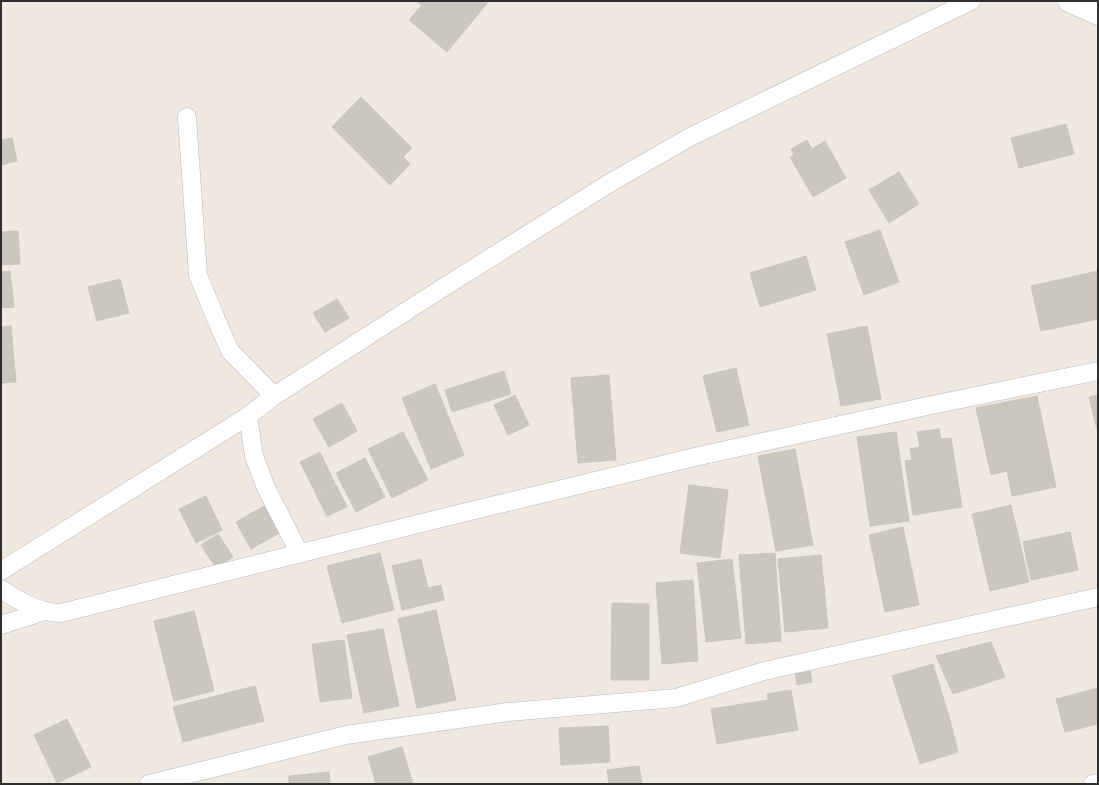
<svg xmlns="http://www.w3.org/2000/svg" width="1099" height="785" viewBox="0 0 1099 785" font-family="Lato,sans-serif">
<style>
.building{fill:#cbc7bf;stroke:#cbc5ba}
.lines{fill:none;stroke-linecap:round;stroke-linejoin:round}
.street-casing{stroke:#b4b7c1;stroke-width:19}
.secondary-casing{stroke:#b4b7c1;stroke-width:23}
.street{stroke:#fff;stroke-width:18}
.secondary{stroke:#fff;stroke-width:22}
</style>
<rect width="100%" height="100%" fill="#efe9e1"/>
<!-- building -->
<g class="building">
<path d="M416,1h73l-42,51 -38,-32 13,-15z"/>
<path d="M361,97l51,51 -9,9 7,7 -20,21 -58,-58z"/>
<path d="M1066,124l8,30 -55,14 -8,-30z"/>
<path d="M12,138l5,23 -16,4v-25z"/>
<path d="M807,140l5,9 13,-8 21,37 -33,19 -23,-40 4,-2 -3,-6z"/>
<path d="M899,172l20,32 -30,19 -20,-33z"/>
<path d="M880,230l19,52 -35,13 -19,-53z"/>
<path d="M18,231l2,33 -19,1v-33z"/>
<path d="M806,256l10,34 -56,17 -10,-34z"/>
<path d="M10,271l4,36 -13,1v-36z"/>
<path d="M1098,271v48l-57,12 -10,-45z"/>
<path d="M120,279l9,34 -32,8 -9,-34z"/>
<path d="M337,299l12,19 -24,14 -12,-19z"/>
<path d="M11,326l5,56 -15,1v-56z"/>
<path d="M867,326l14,73 -40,7 -14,-72z"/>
<path d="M736,368l13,57 -32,7 -14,-56z"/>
<path d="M504,371l7,23 -59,18 -7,-22z"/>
<path d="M609,375l7,85 -38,3 -7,-85z"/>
<path d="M435,384l29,71 -33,14 -29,-71z"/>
<path d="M515,395l14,30 -21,10 -14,-30z"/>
<path d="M1098,395v38l-9,-36z"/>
<path d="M1037,396l19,91 -44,9 -5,-25 -16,4 -15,-67z"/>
<path d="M342,403l15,28 -28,16 -16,-28z"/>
<path d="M939,429l2,10 10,-1 11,69 -49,8 -8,-54 7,-1 -2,-11 10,-2 -3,-15z"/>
<path d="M403,432l25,48 -36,18 -24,-49z"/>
<path d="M896,432l13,89 -39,5 -13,-89z"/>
<path d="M795,449l18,96 -37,6 -18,-95z"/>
<path d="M320,452l15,32 -19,10 -16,-32z"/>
<path d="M365,458l20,39 -29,15 -20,-39z"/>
<path d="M336,485l11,22 -20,9 -11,-21z"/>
<path d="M689,485l39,5 -8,68 -40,-5z"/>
<path d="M206,496l16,34 -26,13 -17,-34z"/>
<path d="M266,505l15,27 -30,17 -15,-27z"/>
<path d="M1011,505l18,77 -39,9 -18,-77z"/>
<path d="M903,527l16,78 -34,7 -16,-77z"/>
<path d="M1070,532l8,38 -47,10 -8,-38z"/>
<path d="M218,534l15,23 -17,11 -15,-23z"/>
<path d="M380,553l14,57 -52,13 -15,-57z"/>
<path d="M775,553l6,88 -35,3 -7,-89z"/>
<path d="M821,555l7,73 -43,4 -7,-73z"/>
<path d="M421,559l7,29 13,-3 3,15 -42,10 -10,-44z"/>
<path d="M732,559l9,79 -35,4 -9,-79z"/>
<path d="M693,580l5,81 -36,3 -6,-81z"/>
<path d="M612,603l37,1v76h-38z"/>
<path d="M436,610l20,90 -39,8 -19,-89z"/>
<path d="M194,611l20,80 -40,10 -20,-80z"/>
<path d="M383,629l16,77 -35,7 -17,-78z"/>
<path d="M344,640l8,58 -32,4 -8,-58z"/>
<path d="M991,642l14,35 -52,17 -17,-38z"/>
<path d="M933,664l16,52 9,36 -38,12 -28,-88z"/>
<path d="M810,670l2,12 -15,3 -2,-13z"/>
<path d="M255,686l9,35 -81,21 -10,-35z"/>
<path d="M1098,688v36l-33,8 -9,-33z"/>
<path d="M791,690l7,40 -81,14 -6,-35 57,-9 -1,-6z"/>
<path d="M67,719l24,48 -34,16 -23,-48z"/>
<path d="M608,726l2,36 -49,3 -2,-37z"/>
<path d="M402,747l11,37h-37l-8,-27z"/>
<path d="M639,766l3,18h-33l-2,-14z"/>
<path d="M329,772l1,12h-41v-8z"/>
</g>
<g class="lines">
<defs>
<g id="street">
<path d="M187,117l11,158 18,44 14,32 44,45"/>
<path d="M248,416l6,40 13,34 33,64"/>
<path d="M1,571l247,-155 26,-20 170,-109 164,-103 82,-47 281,-136"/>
<path d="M1,589c13,9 28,18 44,22 5,1 11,2 16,2l389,-97 249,-60 228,-50 171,-35"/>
<path d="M1,625l44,-14"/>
<path d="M149,784l197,-49 162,-23 168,-14 88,-27 334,-74"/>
<path d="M1093,784l5,-1"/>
</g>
<path id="secondary" d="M1069,1l29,13"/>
</defs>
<!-- street casing -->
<use href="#street" class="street-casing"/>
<!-- secondary casing -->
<use href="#secondary" class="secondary-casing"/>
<!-- street -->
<use href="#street" class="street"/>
<!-- secondary -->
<use href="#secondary" class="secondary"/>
</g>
<!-- border -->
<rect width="1099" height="785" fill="none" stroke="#2e2e2e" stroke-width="4"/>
</svg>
